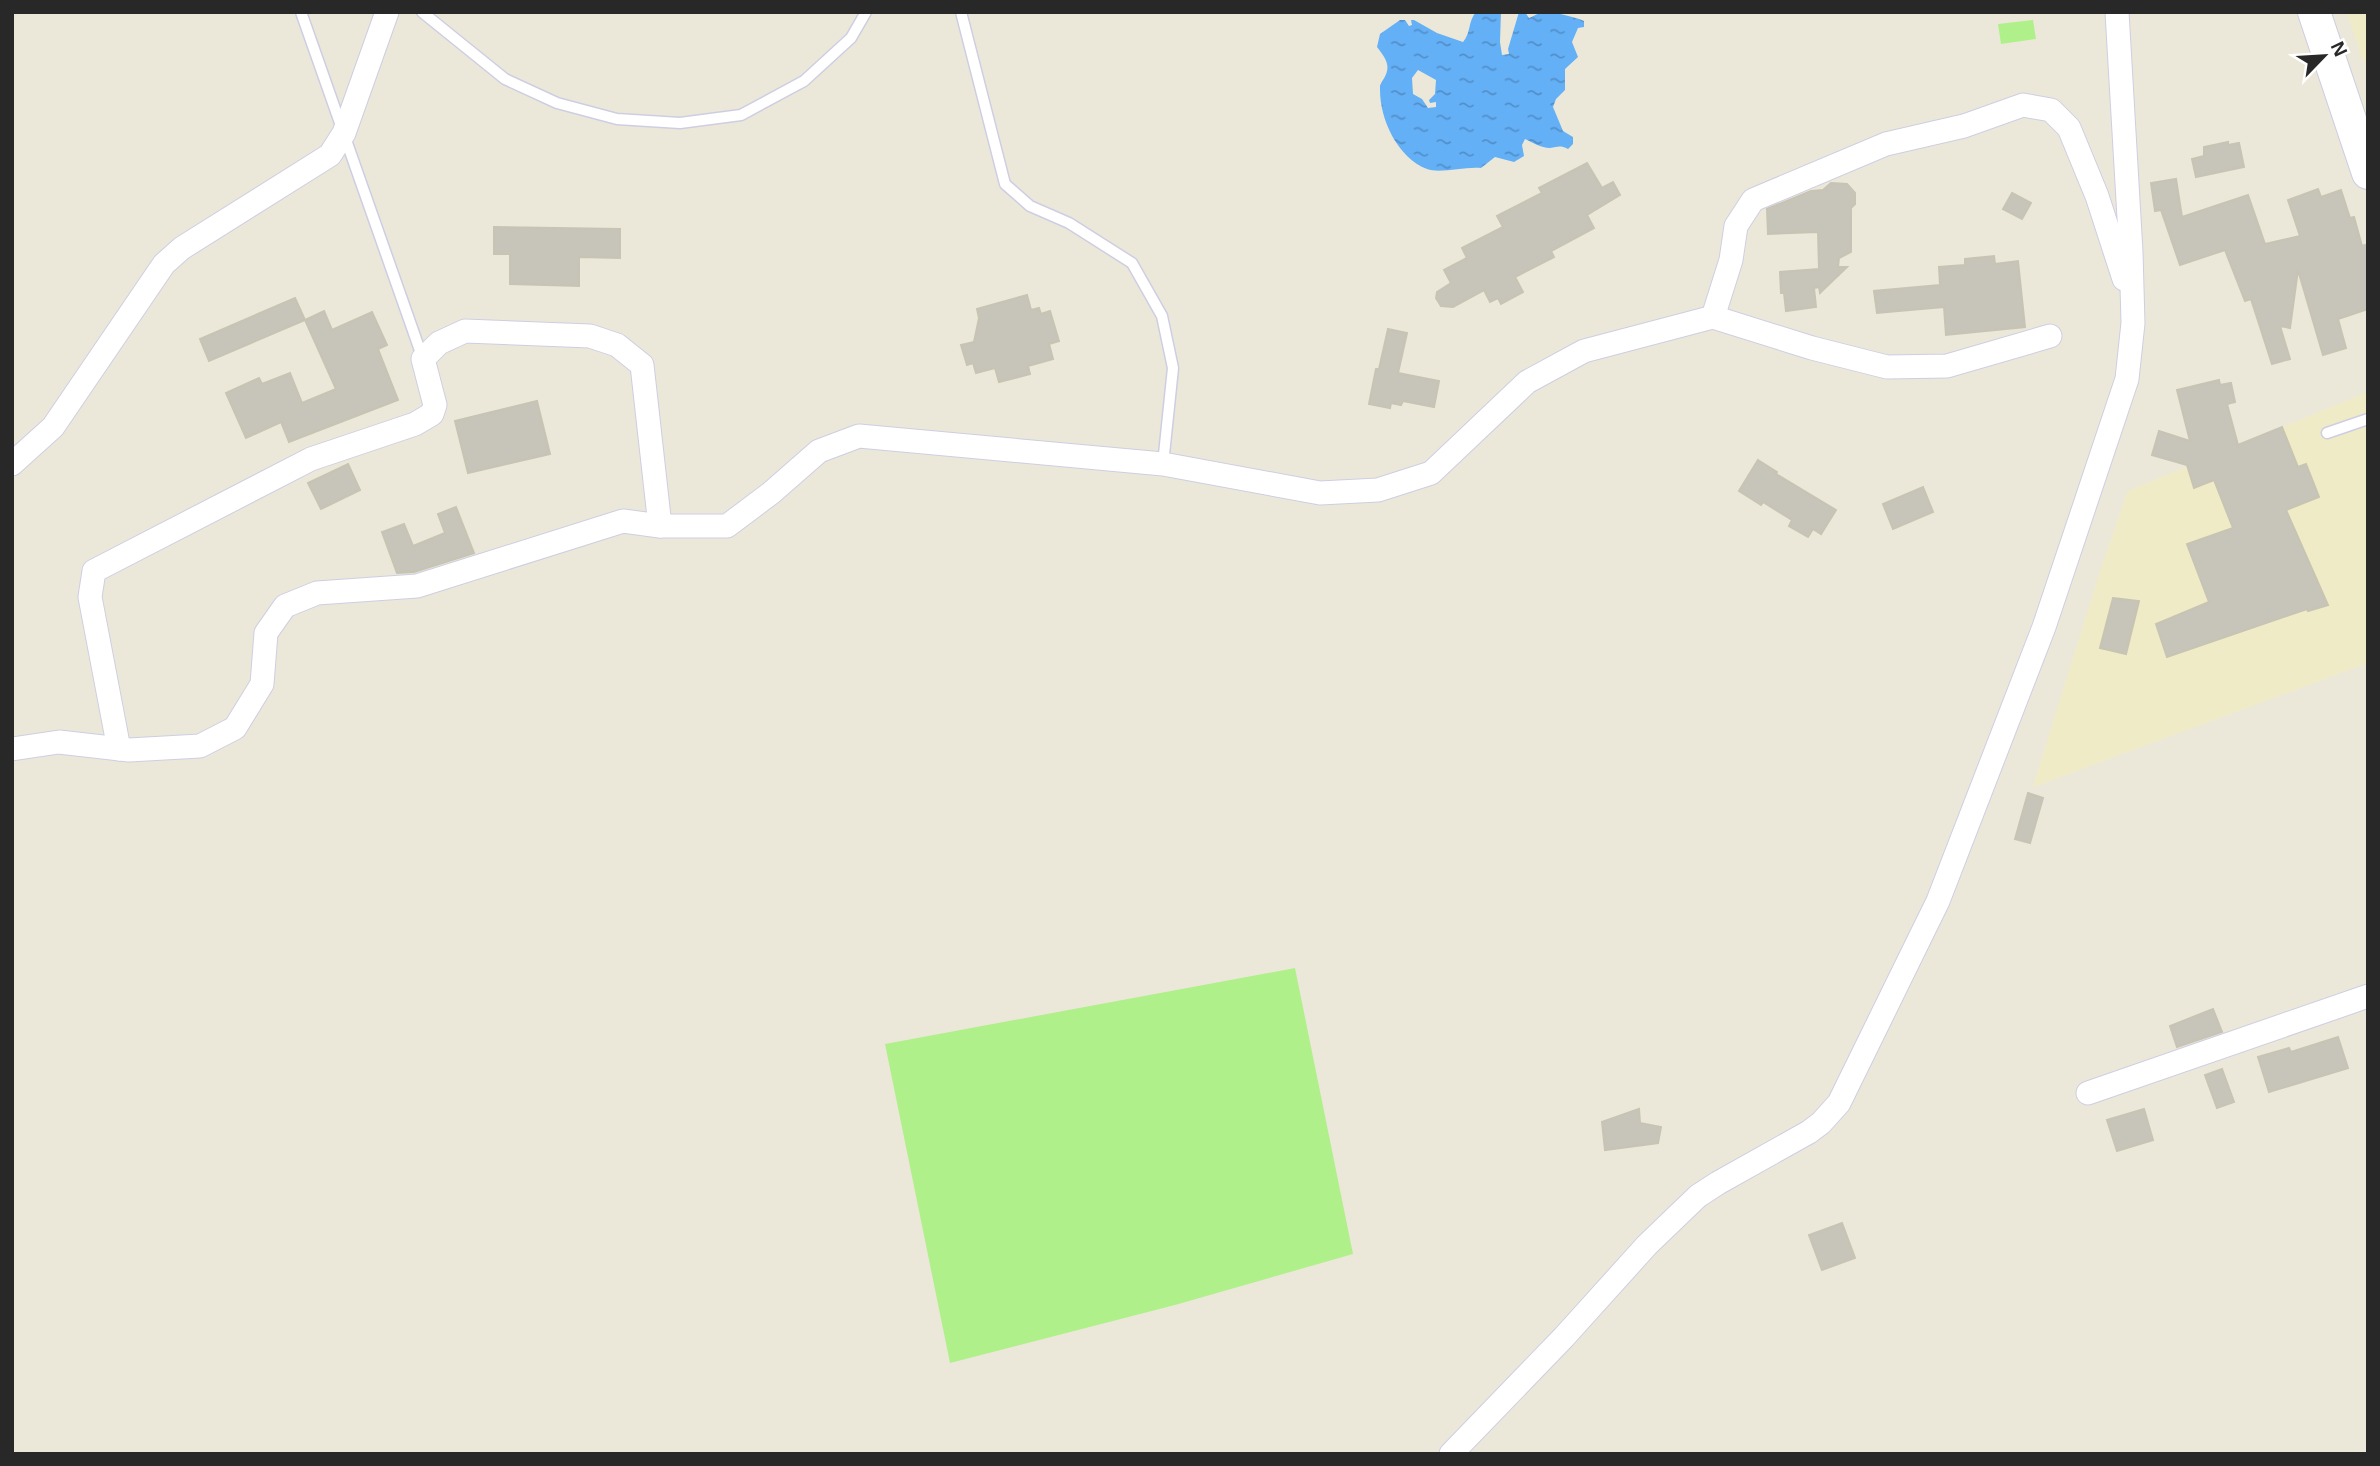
<svg xmlns="http://www.w3.org/2000/svg" width="2380" height="1466" viewBox="0 0 2380 1466" font-family="Arial,sans-serif">
<style>
.education{fill:#efebc6}
.pitch{fill:#b0f08b}
.water{fill:url(#water-ripples);fill-rule:evenodd}
.building{fill:#c7c4b9;stroke:#c7c4b3;stroke-width:2}
.lines{fill:none;stroke-linecap:round;stroke-linejoin:round}
.lane-casing{stroke:#cecee3;stroke-width:13}
.street-casing{stroke:#cecee3;stroke-width:25}
.secondary-casing{stroke:#cecee3;stroke-width:34}
.lane{stroke:#fff;stroke-width:10}
.street{stroke:#fff;stroke-width:23}
.secondary{stroke:#fff;stroke-width:32}
</style>
<defs>
<pattern id="water-ripples" width="26" height="14" patternUnits="userSpaceOnUse" patternTransform="scale(1.75)"><rect width="26" height="14" fill="#63b0f7"/><path d="M2 4q2-2 4 0t4 0M15 11q2-2 4 0t4 0" fill="none" stroke="#528fc8"/></pattern>
</defs>
<rect width="100%" height="100%" fill="#ece8d9"/>
<!-- education -->
<g class="education">
<path d="M2347,12h21v48l-5,2z"/>
<path d="M2368,392v271l-335,124 68,-219 27,-77z"/>
</g>
<!-- pitch -->
<g class="pitch">
<path d="M2033,20l3,19 -35,5 -3,-20z"/>
<path d="M1295,968l58,286 -178,51 -225,58 -65,-319z"/>
</g>
<!-- water -->
<path class="water" d="M1476,12h25l-1,30 2,13 7,-1 -1,-5 11,-37h6l4,6c5,-2 11,-6 16,-6 8,0 31,5 39,9v6l-6,1 -6,14 6,15 -13,12v21l-9,9 -3,8 10,24 10,6v7l-5,5c-8,-4 -10,-2 -18,-1 -9,0 -18,-6 -25,-9l-3,6 2,11 -10,6 -19,-5 -14,11c-15,-2 -41,6 -54,1 -29,-11 -47,-49 -47,-79 0,-7 0,-4 3,-10 9,-14 3,-21 -6,-33l3,-13 20,-14h5l4,6 3,-1 -1,-5h3l23,13 26,9c8,-9 5,-21 13,-30zM1418,70l18,10 -1,14 -6,6 1,3 6,-1v5l-8,1 -6,-9 -9,-5 -1,-16z"/>
<!-- building -->
<g class="building">
<path d="M2228,142v3l11,-2 5,24 -48,10 -4,-18 12,-3v-9z"/>
<path d="M1587,163l15,25 11,-6 7,13 -33,20 7,13 -43,23 3,6 -39,20 8,15 -22,12 -3,-6 -8,4 -6,-12 -31,17 -12,-1 -5,-8 1,-6 14,-9 -7,-13 23,-12 -5,-10 41,-21 -6,-11 45,-23 -3,-5z"/>
<path d="M2176,179l6,38 66,-22 17,49 35,-8 -12,-36 30,-11 3,8 20,-7 9,28 4,-1 8,29 3,-1 3,9v55l-30,10 8,29 -23,7 -25,-85 -8,58 -10,-2 10,33 -18,5 -21,-65 -6,2 -20,-51 -45,15 -19,-55 -6,1 -4,-28z"/>
<path d="M1831,183l16,1 8,9v11l-4,4v44l-12,6 -1,9h9l-27,26 -1,-6 -5,1 2,19 -30,4 -2,-18h-3l-1,-21 39,-3 -1,-37 -50,2 -1,-25 44,-18 12,-1z"/>
<path d="M2012,193l19,10 -9,16 -19,-10z"/>
<path d="M494,227l126,2v29l-41,-1v29l-69,-2v-30h-16z"/>
<path d="M1994,256l1,8 23,-3 7,66 -79,8 -2,-28 -67,6 -3,-22 66,-6 -1,-18 26,-2v-6z"/>
<path d="M1027,295l4,15 8,-2 2,6 9,-3 9,30 -10,3 4,15 -25,7 2,8 -31,8 -4,-14 -19,5 -3,-10 -6,2 -6,-20 13,-3 5,-24 -2,-9z"/>
<path d="M295,298l10,22 -96,41 -9,-22z"/>
<path d="M324,311l8,19 40,-18 15,33 -9,4 20,51 -109,42 -8,-20 -35,16 -20,-45 33,-15 3,6 28,-11 12,30 34,-14 -31,-69z"/>
<path d="M1388,329l19,4 -9,40 41,8 -5,26 -31,-6 -2,4 -10,-2 -1,5 -21,-4 7,-35h3z"/>
<path d="M2219,380l1,5 11,-2 4,19 -8,2 11,41 44,-18 16,40 8,-3 13,33 -33,13 42,95 -20,6 -1,-2 -140,48 -11,-33 53,-22 -22,-58 46,-16 -19,-48 -20,8 -7,-23 -35,-10 7,-24 31,10 -13,-51z"/>
<path d="M537,401l13,53 -82,19 -13,-52z"/>
<path d="M1758,460l19,12 -1,2 60,36 -15,24 -8,-5 -5,8 -19,-11 3,-6 -29,-18 -2,3 -22,-14z"/>
<path d="M348,464l12,26 -39,19 -13,-26z"/>
<path d="M1923,487l10,25 -40,17 -10,-25z"/>
<path d="M456,507l18,46 -60,19 -17,1 -15,-41 22,-8 9,22 32,-13 -7,-19z"/>
<path d="M2113,598l26,3 -13,53 -26,-6z"/>
<path d="M2028,793l15,5 -13,45 -15,-4z"/>
<path d="M2213,1009l9,23 -45,15 -7,-21z"/>
<path d="M2338,1037l10,31 -79,24 -11,-35 31,-9 2,4z"/>
<path d="M2222,1069l12,33 -17,6 -12,-33z"/>
<path d="M1639,1109l1,14 21,4 -3,16 -53,7 -3,-28z"/>
<path d="M2144,1109l9,31 -36,11 -10,-31z"/>
<path d="M1842,1223l13,35 -33,12 -13,-35z"/>
</g>
<g class="lines">
<defs>
<g id="lane">
<path d="M301,12l122,347"/>
<path d="M422,12l83,67 52,24 60,16 63,4 61,-8 63,-34 47,-43 15,-26"/>
<path d="M961,12l44,172 25,22 39,17 63,40 30,53 11,52 -10,96"/>
<path d="M2327,433l41,-14"/>
</g>
<g id="street">
<path d="M1713,317l18,-57 5,-34 17,-26 133,-56 78,-18 59,-21 28,5 18,18 28,68 27,83"/>
<path d="M12,464l41,-37 111,-163 18,-16 148,-93 14,-22 43,-121"/>
<path d="M12,749l47,-7 70,8 71,-4 35,-18 27,-44 4,-51 19,-27 32,-13 100,-7 206,-65 37,5h67l44,-33 48,-42 40,-15 304,28 157,29 58,-3 53,-17 96,-91 57,-31 129,-34 99,31 75,19 60,-1 103,-30"/>
<path d="M119,749l-29,-152 4,-26 217,-112 104,-35 17,-10 3,-9 -12,-46 16,-16 26,-12 125,5 27,9 25,20 18,161"/>
<path d="M2088,1093l280,-97"/>
<path d="M1451,1454l113,-117 83,-92 51,-49 20,-13 91,-51 12,-9 18,-20 99,-202 106,-274 83,-248 6,-56 -2,-71 -14,-240"/>
</g>
<path id="secondary" d="M2314,12l54,161"/>
</defs>
<!-- lane casing -->
<use href="#lane" class="lane-casing"/>
<!-- street casing -->
<use href="#street" class="street-casing"/>
<!-- secondary casing -->
<use href="#secondary" class="secondary-casing"/>
<!-- lane -->
<use href="#lane" class="lane"/>
<!-- street -->
<use href="#street" class="street"/>
<!-- secondary -->
<use href="#secondary" class="secondary"/>
</g>
<!-- border -->
<rect width="2380" height="1466" fill="none" stroke="#282828" stroke-width="28"/>
<!-- north arrow -->
<g transform="translate(2324 56) rotate(65)" stroke="#ffffff" stroke-width="5" paint-order="stroke">
<path d="M0-5L12 26L0 18L-12 26Z" fill="#282828"/>
<text y="-10" font-size="19" font-weight="bold" text-anchor="middle" fill="#282828">N</text>
</g>
</svg>
